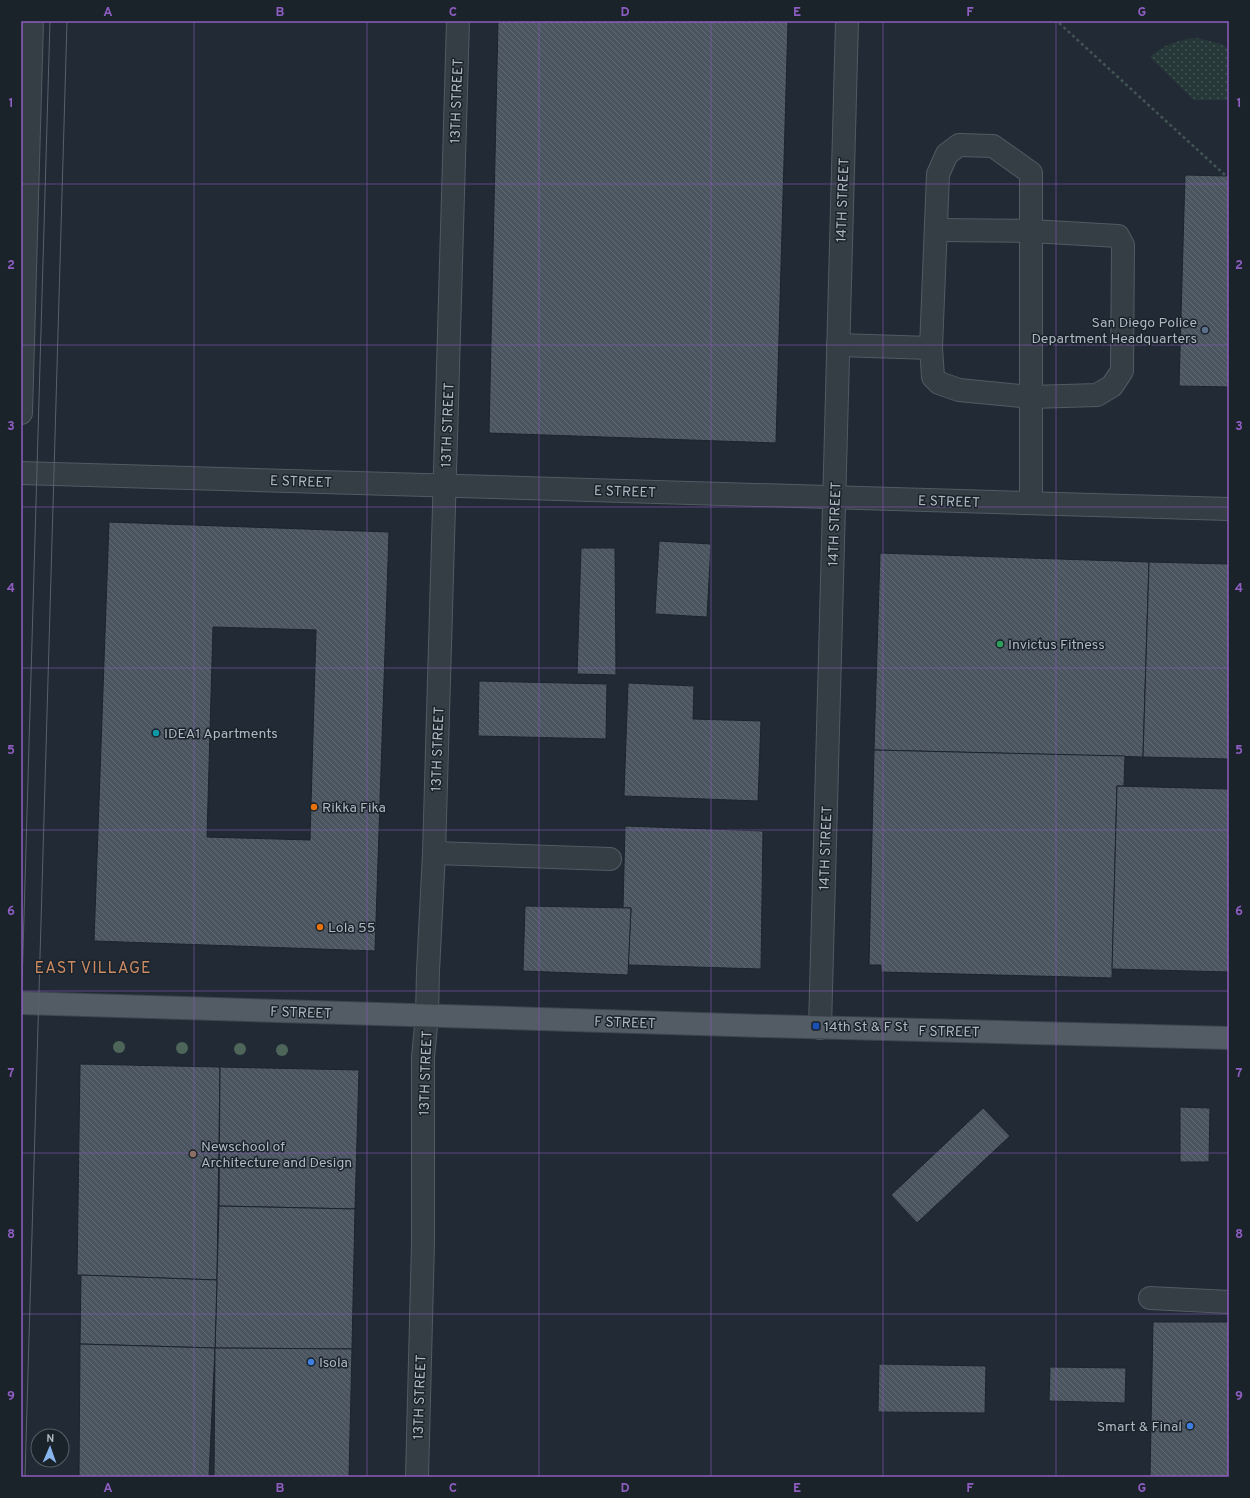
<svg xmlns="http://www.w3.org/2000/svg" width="1250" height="1498" viewBox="0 0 1250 1498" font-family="Overpass,sans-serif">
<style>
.garden{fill:url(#garden-dots)}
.building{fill:url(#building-back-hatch);stroke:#1c242c;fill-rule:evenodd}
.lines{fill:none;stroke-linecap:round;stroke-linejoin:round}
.minor-casing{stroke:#525a63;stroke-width:24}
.major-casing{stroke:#3e464f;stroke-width:24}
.path{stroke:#435455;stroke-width:2.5;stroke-dasharray:3 3;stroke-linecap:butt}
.minor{stroke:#353d45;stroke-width:22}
.major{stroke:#535c65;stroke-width:22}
.tram{stroke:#57616c;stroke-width:1}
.tree{fill:#4d6659}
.grid{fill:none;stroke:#8d5dc0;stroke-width:1;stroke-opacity:0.55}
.service-dot{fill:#5c6f8a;stroke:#1a222a;stroke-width:1.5}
.leisure-dot{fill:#2e9e5b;stroke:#1a222a;stroke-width:1.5}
.culture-dot{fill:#0f9aa8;stroke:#1a222a;stroke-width:1.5}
.food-dot{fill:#e8710a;stroke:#1a222a;stroke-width:1.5}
.transit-dot{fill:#1a4fb4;stroke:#1a222a;stroke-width:1.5}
.education-dot{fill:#8d6e63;stroke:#1a222a;stroke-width:1.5}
.shop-dot{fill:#3f7fe0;stroke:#1a222a;stroke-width:1.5}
.labels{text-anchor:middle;stroke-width:3;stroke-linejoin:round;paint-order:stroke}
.street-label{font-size:14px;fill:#afb7c2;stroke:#1a222a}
.poi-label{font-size:14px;fill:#afb7c2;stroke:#1a222a;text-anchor:start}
.quarter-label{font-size:16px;letter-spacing:1px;fill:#c98a64;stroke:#1a222a}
.neatline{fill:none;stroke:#8d5dc0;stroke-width:1.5}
.grid-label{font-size:13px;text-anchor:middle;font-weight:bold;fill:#8d5dc0}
</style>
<defs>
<pattern id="garden-dots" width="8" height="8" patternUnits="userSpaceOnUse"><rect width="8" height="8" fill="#263938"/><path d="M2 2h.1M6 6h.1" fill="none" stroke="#435353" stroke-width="1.8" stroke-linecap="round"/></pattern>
<pattern id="building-back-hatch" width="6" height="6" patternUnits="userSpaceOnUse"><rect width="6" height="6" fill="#4a5560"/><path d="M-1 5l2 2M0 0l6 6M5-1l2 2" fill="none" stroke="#626b75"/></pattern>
</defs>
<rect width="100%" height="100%" fill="#222b35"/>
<!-- garden -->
<path class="garden" d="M1197,38l24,6 8,6v50h-35l-44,-43c15,-13 28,-17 47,-19z"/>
<!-- building -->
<g class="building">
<path d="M498,21h290l-12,422 -287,-10z"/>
<path d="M1185,175l44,1v211l-50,-1z"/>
<path d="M109,522l280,10 -14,419 -281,-10zM213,627l103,3 -6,210 -103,-3z"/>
<path d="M659,541l52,3 -4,73 -52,-3z"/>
<path d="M581,548h34l1,127 -39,-1z"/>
<path d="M880,553l269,9 -6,195 -269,-7z"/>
<path d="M1149,562l80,2v195l-86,-2z"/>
<path d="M479,681l128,3 -1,55 -128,-3z"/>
<path d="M628,683l66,3 -1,33 68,2 -3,80 -134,-5z"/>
<path d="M874,750l251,6 -1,30h-7l-5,192 -231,-6v-7h-12z"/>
<path d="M1117,786l112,3v183l-117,-3z"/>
<path d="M625,826l138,5 -2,138 -133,-4 3,-57h-8z"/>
<path d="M525,906l106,2 -3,67 -105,-4z"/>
<path d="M80,1064l140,3 -3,213 -140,-5z"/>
<path d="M220,1067l139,3 -4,139 -136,-3z"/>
<path d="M1180,1107l30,1 -1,54h-29z"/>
<path d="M983,1108l27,28 -93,87 -26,-28z"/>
<path d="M219,1206l136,3 -3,140 -137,-1z"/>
<path d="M81,1275l136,5 -2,68 -135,-4z"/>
<path d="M1153,1322h76v155h-79z"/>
<path d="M80,1344l135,4 -6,129h-130z"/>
<path d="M215,1348l137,1 -3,128h-135z"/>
<path d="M879,1364l107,2 -1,47 -107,-1z"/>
<path d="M1050,1367l76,1 -1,35 -76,-2z"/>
</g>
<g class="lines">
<defs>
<g id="minor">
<path d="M838,345l93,3 7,-174 9,-20 12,-9 34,1 38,27v330"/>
<path d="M931,348l2,29 6,6 20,7 72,7 66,-2 15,-9 10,-15 1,-126 -5,-9 -87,-5 -95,-1"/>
<path d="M21,413l11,-392"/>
<path d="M21,473l1208,36"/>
<path d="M434,853l176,6"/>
<path d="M820,1028l27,-1007"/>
<path d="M1150,1298l79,4"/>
<path d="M417,1477l6,-235v-185l4,-41 1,-45 6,-118 24,-832"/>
</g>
<path id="major" d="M21,1003l746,23 462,12"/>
</defs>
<!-- minor casing -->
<use href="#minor" class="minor-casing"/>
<!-- major casing -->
<use href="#major" class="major-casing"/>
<!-- path -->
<path class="path" d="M1059,23l167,153"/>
<!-- minor -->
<use href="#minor" class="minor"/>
<!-- major -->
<use href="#major" class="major"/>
<!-- tram -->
<g class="tram">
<path d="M21,1020l29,-999"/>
<path d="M25,1477l42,-1456"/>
</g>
</g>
<!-- trees -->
<g class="tree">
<circle cx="119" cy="1047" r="6"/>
<circle cx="182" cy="1048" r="6"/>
<circle cx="240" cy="1049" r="6"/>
<circle cx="282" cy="1050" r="6"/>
</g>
<!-- grid -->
<path class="grid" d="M194,21v1456M367,21v1456M539,21v1456M711,21v1456M883,21v1456M1056,21v1456M21,184h1208M21,345h1208M21,507h1208M21,668h1208M21,830h1208M21,991h1208M21,1153h1208M21,1314h1208"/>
<!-- markers -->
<circle class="service-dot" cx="1205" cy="330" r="4"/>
<circle class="leisure-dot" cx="1000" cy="644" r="4"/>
<circle class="culture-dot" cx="156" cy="733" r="4"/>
<g class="food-dot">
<circle cx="314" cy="807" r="4"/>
<circle cx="320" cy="927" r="4"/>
</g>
<rect class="transit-dot" x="812" y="1022" width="8" height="8" rx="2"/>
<circle class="education-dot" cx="193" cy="1154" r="4"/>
<g class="shop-dot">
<circle cx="311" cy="1362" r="4"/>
<circle cx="1190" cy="1426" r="4"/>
</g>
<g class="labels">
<!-- street labels -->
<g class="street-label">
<text transform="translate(456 101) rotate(-88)" y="5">13TH STREET</text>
<text transform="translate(842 200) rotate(-88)" y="5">14TH STREET</text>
<text transform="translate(447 425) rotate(-88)" y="5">13TH STREET</text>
<text transform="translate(301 481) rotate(2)" y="5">E STREET</text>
<text transform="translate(625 491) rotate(2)" y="5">E STREET</text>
<text transform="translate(949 501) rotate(2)" y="5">E STREET</text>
<text transform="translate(834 524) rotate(-88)" y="5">14TH STREET</text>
<text transform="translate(437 749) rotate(-88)" y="5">13TH STREET</text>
<text transform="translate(825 848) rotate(-88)" y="5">14TH STREET</text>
<text transform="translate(301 1012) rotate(2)" y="5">F STREET</text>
<text transform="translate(625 1022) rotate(2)" y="5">F STREET</text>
<text transform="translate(949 1031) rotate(1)" y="5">F STREET</text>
<text transform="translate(425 1073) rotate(-88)" y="5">13TH STREET</text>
<text transform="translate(419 1397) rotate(-88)" y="5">13TH STREET</text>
</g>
<!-- poi labels -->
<g class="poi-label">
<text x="1197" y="327" text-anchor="end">San Diego Police<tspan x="1197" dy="16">Department Headquarters</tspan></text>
<text x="1008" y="649">Invictus Fitness</text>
<text x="164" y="738">IDEA1 Apartments</text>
<text x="322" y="812">Rikka Fika</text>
<text x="328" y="932">Lola 55</text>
<text x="824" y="1031">14th St &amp; F St</text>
<text x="201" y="1151">Newschool of<tspan x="201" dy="16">Architecture and Design</tspan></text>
<text x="319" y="1367">Isola</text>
<text x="1182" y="1431" text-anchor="end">Smart &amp; Final</text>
</g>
<!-- quarter labels -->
<g class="quarter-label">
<text x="93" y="973">EAST VILLAGE</text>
</g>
</g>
<!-- border -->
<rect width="1250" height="1498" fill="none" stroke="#1a222a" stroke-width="44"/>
<!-- north arrow -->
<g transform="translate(50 1448) rotate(2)"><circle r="19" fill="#1a222a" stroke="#565e67"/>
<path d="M0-3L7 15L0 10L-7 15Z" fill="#89b5ed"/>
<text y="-6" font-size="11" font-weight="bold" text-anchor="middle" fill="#afb7c2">N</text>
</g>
<rect x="22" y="22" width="1206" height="1454" class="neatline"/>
<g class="grid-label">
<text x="108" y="16">A</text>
<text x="280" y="16">B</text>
<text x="453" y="16">C</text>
<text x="625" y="16">D</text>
<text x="797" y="16">E</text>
<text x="970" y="16">F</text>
<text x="1142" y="16">G</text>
<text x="11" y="107">1</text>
<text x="1239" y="107">1</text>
<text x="11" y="269">2</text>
<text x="1239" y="269">2</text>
<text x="11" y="430">3</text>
<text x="1239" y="430">3</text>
<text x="11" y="592">4</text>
<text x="1239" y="592">4</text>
<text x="11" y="754">5</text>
<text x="1239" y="754">5</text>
<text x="11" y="915">6</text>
<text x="1239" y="915">6</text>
<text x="11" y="1077">7</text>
<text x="1239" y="1077">7</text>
<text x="11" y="1238">8</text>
<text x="1239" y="1238">8</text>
<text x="11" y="1400">9</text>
<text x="1239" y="1400">9</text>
<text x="108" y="1492">A</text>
<text x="280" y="1492">B</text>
<text x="453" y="1492">C</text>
<text x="625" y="1492">D</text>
<text x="797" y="1492">E</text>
<text x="970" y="1492">F</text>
<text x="1142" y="1492">G</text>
</g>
</svg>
